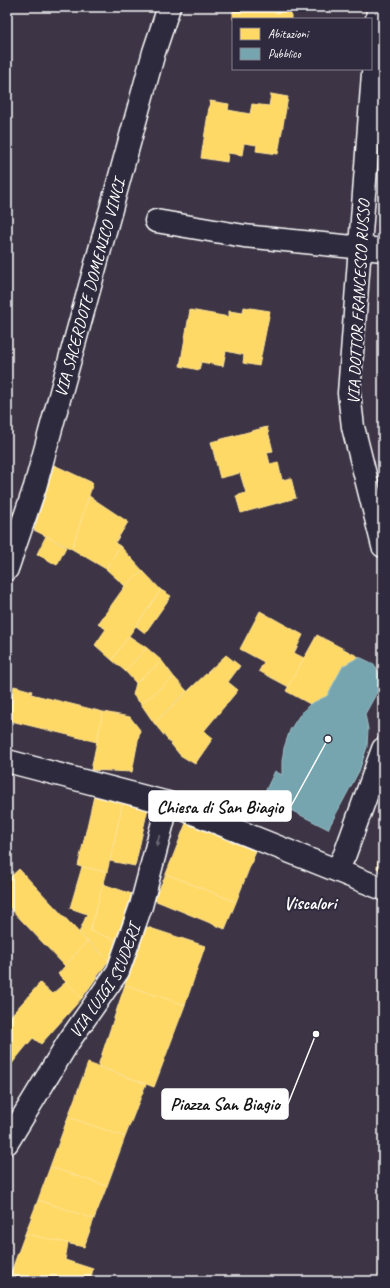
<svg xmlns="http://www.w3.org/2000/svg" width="390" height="1288" viewBox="0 0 390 1288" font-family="Caveat,sans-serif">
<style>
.homes{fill:#ffd966;stroke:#ffe494}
.public{fill:#76a5af;stroke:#9fc0c7}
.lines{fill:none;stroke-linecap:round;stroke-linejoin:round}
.street-casing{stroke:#fff;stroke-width:25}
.street{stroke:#2f2a3d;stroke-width:22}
.oneway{fill:#6d6a77}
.labels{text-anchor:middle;stroke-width:4;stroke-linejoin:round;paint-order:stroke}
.street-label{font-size:17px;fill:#fff;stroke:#2f2a3d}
.neighbourhood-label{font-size:18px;font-weight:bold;fill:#fff;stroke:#2f2a3d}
.leader{fill:none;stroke:#fff;stroke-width:1.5}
.callout-dot{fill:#fff;stroke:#2f2a3d;stroke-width:1.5}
.callout{fill:#fff;stroke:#fff;stroke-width:1.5}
.callout-label{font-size:18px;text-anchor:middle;font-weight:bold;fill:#111}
</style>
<rect width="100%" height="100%" fill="#3d3445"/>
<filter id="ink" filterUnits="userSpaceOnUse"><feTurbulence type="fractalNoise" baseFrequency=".025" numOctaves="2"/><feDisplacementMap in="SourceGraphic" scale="8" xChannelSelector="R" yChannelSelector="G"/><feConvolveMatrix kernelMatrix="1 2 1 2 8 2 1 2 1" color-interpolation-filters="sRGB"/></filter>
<g filter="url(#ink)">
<!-- homes -->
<g class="homes">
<rect x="233" y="7" width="58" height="12"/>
<path d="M271,94l17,3 -10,57 -22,-3 1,-6 -13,-2 -2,12 -14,-2 -1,9 -26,-4 9,-57 19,3 -1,6 22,4 2,-10 17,2z"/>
<path d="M244,307l26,4 -11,55 -16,-3 1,-8 -18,-4 -3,15 -22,-4 -2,8 -19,-4 10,-56 39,7v-6l14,2z"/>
<path d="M267,427l6,24 -6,1 3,12 8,-2 4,18 9,-2 5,20 -55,15 -5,-17 10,-3 -6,-20 -20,5 -9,-36z"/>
<path d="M54,465l39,18 -21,66 -38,-19z"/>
<path d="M89,496l39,26 -13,21 5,3 -14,23 -34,-20z"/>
<path d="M7,509l7,4 -7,13z"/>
<path d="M46,536l20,11 -9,18 -20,-11z"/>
<path d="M120,546l23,25 -18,15 -19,-17z"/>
<path d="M143,571l18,19 -49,70 -17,-15 11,-16 -8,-5 27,-38z"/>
<path d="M161,590l10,6 -26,37 -9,-7z"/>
<path d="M260,611l43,24 -9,18 10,5 -15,29 -30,-16 5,-9 -24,-13z"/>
<path d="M317,635l42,22 -16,9 -16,30 -17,8 -24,-13z"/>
<path d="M129,636l18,12 -22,23 -13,-11z"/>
<path d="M147,648l15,13 -26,22 -11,-12z"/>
<path d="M226,655l14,11 -12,16 10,8 -34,41 9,7 -18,26 -15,-9 -26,-32z"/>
<path d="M162,661l12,16 -33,27 -8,-9 3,-12z"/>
<path d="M174,677l13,14 -33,32 -13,-19z"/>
<path d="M14,686l18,5 -1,3 72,18 -6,30 -90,-22z"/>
<path d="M103,712l27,5 10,13 -8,42 -41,-2z"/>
<path d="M94,796l29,6 -16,70 -29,-6z"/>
<path d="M123,802l25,6 -13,58 -25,-5z"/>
<path d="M186,823l70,28 -20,51 -70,-28z"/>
<path d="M383,832v39l-6,-3z"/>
<path d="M82,867l25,5 -17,59 26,9 -7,20 -30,-27 8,-19 -17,-6z"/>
<path d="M19,869l68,72 -22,25 -58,-61v-25z"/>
<path d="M166,874l70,28 -11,27 -71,-29z"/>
<path d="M103,884l29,10 -16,46 -26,-9z"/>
<path d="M144,926l61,20 -20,59 -60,-20z"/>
<path d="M87,941l22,19 -27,38 -24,-24z"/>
<path d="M66,982l16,16 -41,46 -8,-6 -11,13 -15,-14v-17l33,-37 12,11z"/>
<path d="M125,985l60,20 -31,82 -56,-21z"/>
<path d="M7,1037l15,14 -15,19z"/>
<path d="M88,1063l58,21 -21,53 -57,-20z"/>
<path d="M68,1117l57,20 -18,49 -57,-19z"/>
<path d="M50,1167l57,19 -13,33 -56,-19z"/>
<path d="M38,1200l56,19 -10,28 -59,-13z"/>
<path d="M25,1234l43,9 -3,17 28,9 -3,12 -82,-1z"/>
</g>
<!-- public -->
<path class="public" d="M359,657l15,7 6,11 1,10 -16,29 3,15 -1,18 -8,24 -31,58 -65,-33 12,-25 7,4v-14l2,-13 6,-18 9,-14 11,-12 17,-8 16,-30z"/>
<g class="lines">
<defs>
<g id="street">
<path d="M378,7l-29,386 4,34 30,119"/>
<path d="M156,221l88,15 139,14"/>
<path id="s1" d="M7,569l28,-82 119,-435 15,-45"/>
<path d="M7,761l161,42 215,86"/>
<path d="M337,870l8,-16 38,-105"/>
<path id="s2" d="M7,1143l62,-102 49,-70 23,-65 27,-103"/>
</g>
</defs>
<!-- street casing -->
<use href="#street" class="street-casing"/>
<!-- street -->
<use href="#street" class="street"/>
</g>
<!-- one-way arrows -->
<defs><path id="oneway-solid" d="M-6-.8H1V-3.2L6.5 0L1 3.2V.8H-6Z"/></defs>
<use class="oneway" href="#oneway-solid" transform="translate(158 841) rotate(104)"/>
</g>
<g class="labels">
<!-- street labels -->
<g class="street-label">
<text dy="6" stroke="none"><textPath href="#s1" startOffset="293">VIA SACERDOTE DOMENICO VINCI</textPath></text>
<text transform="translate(358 302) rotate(-87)" y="6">VIA DOTTOR FRANCESCO RUSSO</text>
<text dy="6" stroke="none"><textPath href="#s2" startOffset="190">VIA LUIGI SCUDERI</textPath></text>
</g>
<!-- neighbourhood labels -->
<g class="neighbourhood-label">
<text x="310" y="909">Viscalori</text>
</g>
</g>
<!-- callouts -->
<path class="leader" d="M328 739L291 806M316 1034L288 1104"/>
<g class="callout-dot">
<circle cx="328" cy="739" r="4"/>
<circle cx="316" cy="1034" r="4"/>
</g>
<g class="callout">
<rect x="149" y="791" width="142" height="30" rx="4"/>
<rect x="162" y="1089" width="126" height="30" rx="4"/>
</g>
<g class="callout-label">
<text x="220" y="813">Chiesa di San Biagio</text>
<text x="225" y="1110">Piazza San Biagio</text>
</g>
<!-- margin -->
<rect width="390" height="1288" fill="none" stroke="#2f2a3d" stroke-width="24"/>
<rect x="12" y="12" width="366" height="1264" fill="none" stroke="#fff" stroke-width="1.5" filter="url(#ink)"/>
<!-- legend -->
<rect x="232" y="18" width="140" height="52" fill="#2f2a3d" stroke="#827f8b"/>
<rect x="240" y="28" width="20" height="12" fill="#ffd966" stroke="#827f8b"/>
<text x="268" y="38" font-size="12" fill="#ffffff">Abitazioni</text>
<rect x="240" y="48" width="20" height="12" fill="#76a5af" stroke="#827f8b"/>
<text x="268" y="58" font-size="12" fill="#ffffff">Pubblico</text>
</svg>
